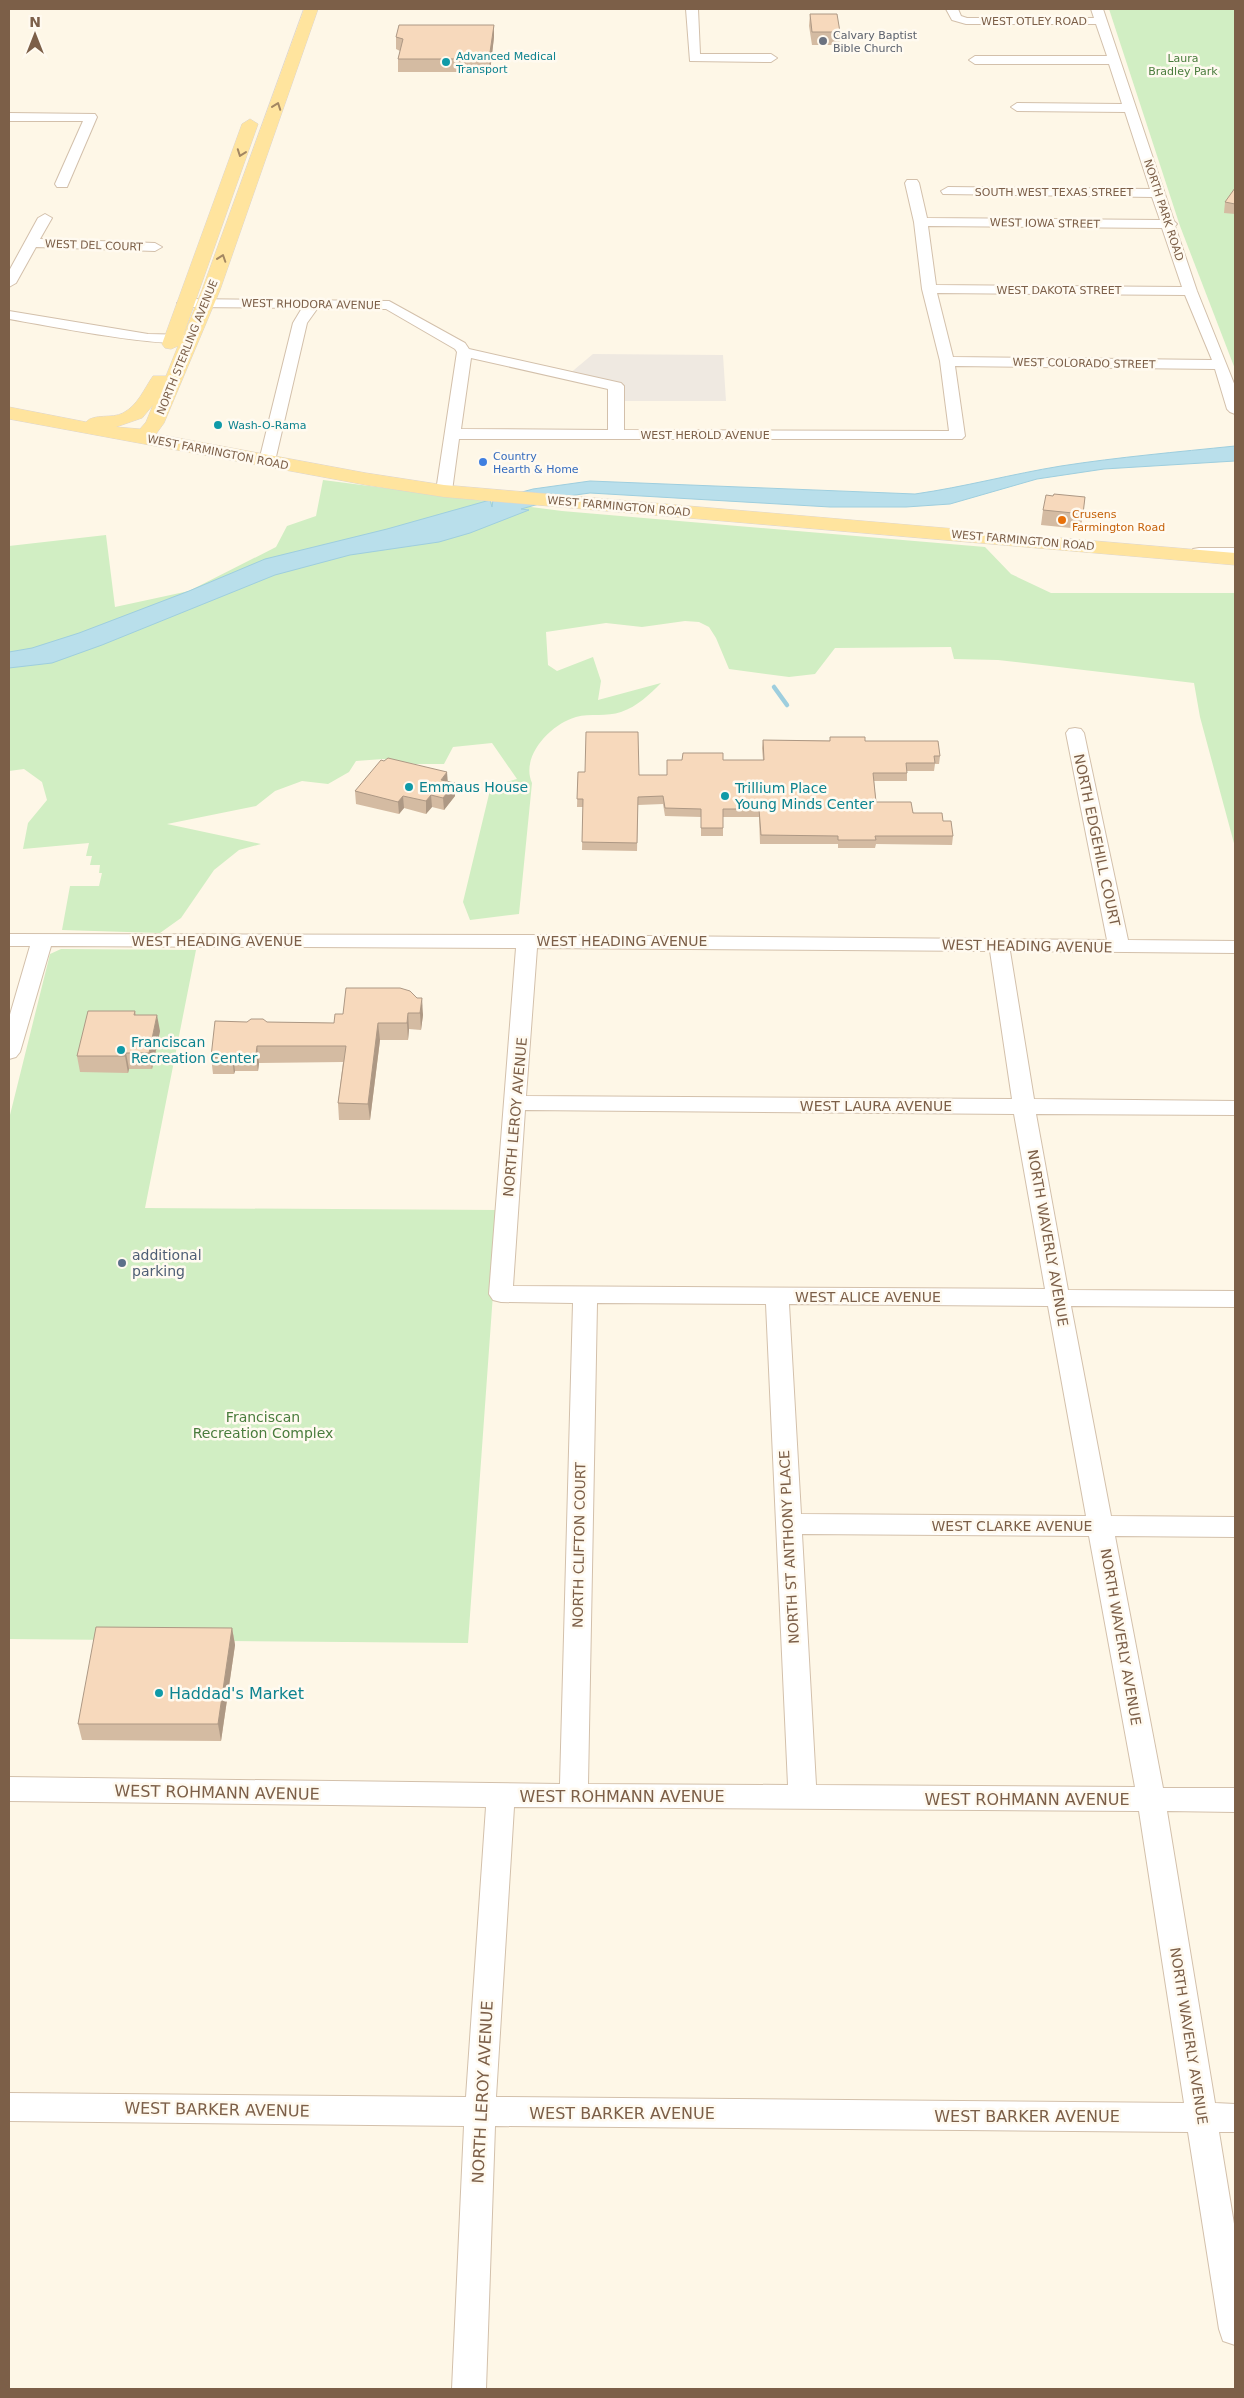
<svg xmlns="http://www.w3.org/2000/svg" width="1244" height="2398" viewBox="0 0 1244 2398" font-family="'DejaVu Sans',sans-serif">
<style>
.industrial{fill:#efe9e1}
.green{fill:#d1eec3}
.water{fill:#b9dfeb;stroke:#9ecede}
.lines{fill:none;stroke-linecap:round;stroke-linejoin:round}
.stream{stroke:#9ecede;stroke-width:4.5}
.minor-casing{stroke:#d3c0ab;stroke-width:2}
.major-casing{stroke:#ddd5cf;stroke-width:1}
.minor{fill:#fff;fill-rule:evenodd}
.major{fill:#ffe49e;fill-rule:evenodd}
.wall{fill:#d4bba2}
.shaded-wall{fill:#ad9884}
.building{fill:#f7d9bc;stroke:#ad9884}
.oneway{stroke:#a38762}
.worship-dot{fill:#6b7280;stroke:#fffaf0;stroke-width:2}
.culture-dot{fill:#0f9aa8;stroke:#fffaf0;stroke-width:2}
.shop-dot{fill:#3f7fe0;stroke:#fffaf0;stroke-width:2}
.food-dot{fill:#e8710a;stroke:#fffaf0;stroke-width:2}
.service-dot{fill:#5c6f8a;stroke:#fffaf0;stroke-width:2}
.labels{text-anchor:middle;stroke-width:5;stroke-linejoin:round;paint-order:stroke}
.far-street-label{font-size:11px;fill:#7c5f48;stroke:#fffaf0}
.far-worship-label{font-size:11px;fill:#5b616d;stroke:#fffaf0;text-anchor:start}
.far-culture-label{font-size:11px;fill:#0d838f;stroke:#fffaf0;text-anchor:start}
.far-park-label{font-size:11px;fill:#497c3c;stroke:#fffaf0}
.far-shop-label{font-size:11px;fill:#366cbe;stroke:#fffaf0;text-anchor:start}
.far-food-label{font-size:11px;fill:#c56008;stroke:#fffaf0;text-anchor:start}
.culture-label{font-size:14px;fill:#0d838f;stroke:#fffaf0;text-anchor:start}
.street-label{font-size:14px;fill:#7c5f48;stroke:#fffaf0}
.service-label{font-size:14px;fill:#4e5e75;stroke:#fffaf0;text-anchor:start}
.park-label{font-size:14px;fill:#497c3c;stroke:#fffaf0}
.near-culture-label{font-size:16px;fill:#0d838f;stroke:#fffaf0;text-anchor:start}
.near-street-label{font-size:16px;fill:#7c5f48;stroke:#fffaf0}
</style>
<rect width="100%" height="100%" fill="#fef7e7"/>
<!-- industrial -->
<path class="industrial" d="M593,354l130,1 3,46h-110v-15l-48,-11z"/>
<!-- green -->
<g class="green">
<path d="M1109,9h126v360l-55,-143z"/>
<path d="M323,480l239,31 423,36 26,27 40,19h184v254l-35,-130 -6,-34 -196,-23 -44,-1 -3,-12 -116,1 -20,26 -26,3 -60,-8 -13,-31 -7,-11 -10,-5 -14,-1 -43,6 -36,-4 -60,9 2,33 9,6 36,-14 8,24 -3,19 63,-17c-12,12 -23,23 -40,29 -14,5 -31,1 -45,5 -25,7 -56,39 -44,66l-13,131 -49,6 -7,-18 28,-116 26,-7 -25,-36 -39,4 -9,17h-29l-32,-5 -27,2 -7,11 -21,12 -26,-3 -27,10 -19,15 -89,18 94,20 -22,6 -25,20 -33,48 -21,15 -98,-3 8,-44h29l3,-13h-3l1,-8h-10l2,-9h-6l3,-13 -66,6 5,-26 19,-23 -5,-18 -18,-13 -15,2v-225l97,-11 9,72 74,-16 87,-44 11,-21 29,-10z"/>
<path d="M61,949l135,1 -51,258 354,2 -31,433 -459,-4v-520l41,-165z"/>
</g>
<!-- water -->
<path class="water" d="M1235,446v15l-131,8 -67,10 -87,25 -44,3h-76l-240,-14 -22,3 -47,13 8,1 -59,23 -31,9 -89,13 -75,20 -173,70 -50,18 -43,5v-16l23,-4 47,-15 110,-42 76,-32 122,-30 103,-29 2,7 1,-7 40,-11 57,-8 325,13c49,-7 97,-20 146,-28 58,-9 116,-14 174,-20z"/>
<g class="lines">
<!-- stream -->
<path class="stream" d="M774,687l13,18"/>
<defs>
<g id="minor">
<path d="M686,9h12l2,45h71l6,4 -6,4 -81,-1z"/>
<path d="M946,9h12l3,7 6,2h127l-3,-9h12l71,212 3,3 -2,2 22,65 38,95v28l-5,-2 -3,-3 -12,-40 -260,-3 10,70 -3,3h-503l-7,52 -2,3h-12l-2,-3 21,-139 -2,-3 -69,-40h-69l-10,14 -32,138 -8,5 -8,-5 34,-138 9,-15 -118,-1 -7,-4 7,-4 205,2 76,42 4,6 152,34 3,3v44l325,1 -9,-70 -18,-72 -8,-67 -9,-39 2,-3h10l2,3 8,35 233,2 -8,-23 -209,-3 -2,-3 7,-4 202,2 -25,-77 -108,-1 -6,-4 6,-4 105,1 -13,-40h-134l-6,-4 6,-4h132l-11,-32h-130l-14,-4zM928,226l234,2 20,59 -246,-2zM937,293l248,2 27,65 -259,-3zM471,358l137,31v41l-147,-1z"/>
<path d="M9,113l86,1 2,3 -30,70h-10l-2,-3 28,-63h-74z"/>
<path d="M45,214l7,4 -12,21 115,4 7,4 -7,4 -119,-4 -20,36 -7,4v-16l29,-53z"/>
<path d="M9,311l139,23 42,1 7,4c-10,15 -163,-16 -188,-20z"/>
<path d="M1199,548h36v10l-42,-1 -2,-4 2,-4z"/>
<path d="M1075,728l6,1 3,4 44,207 107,1v12l-225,-2 24,148 201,2v14l-199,-1 32,176 167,1v16l-164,-1 40,210 124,1v20l-120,-1 48,252h72v24l-68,-1 48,292 20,1v28h-16l16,98v115l-12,-4 -4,-12 -31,-197 -693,-6 -9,263h-34l12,-263 -455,-5v-28l457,4 20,-290 -477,-6v-24l551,7 13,-481 -72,-1 -8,-2 -4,-6 27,-346 -465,-2 -31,106 -4,5 -7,2v-41l21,-72h-21v-12l518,1 580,5 -41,-207 3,-4zM537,948l453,3 22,148 -486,-3zM525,1110l489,4 31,175 -532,-3zM597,1303l169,1 22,481 -200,-1zM789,1304l259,2 38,210 -285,-2zM802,1534l287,2 46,251 -319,-2zM514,1807l625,4 45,292 -688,-6z"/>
</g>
<path id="major" d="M304,9h14l-98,281 -56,133 -8,11 210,39 78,12 791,68v12l-791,-68 -78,-12 -357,-66v-12l77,15c8,-9 26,-3 37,-9 15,-8 21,-24 30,-37h13l12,-30 -7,3 -6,-1 -3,-4 80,-220 8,-5 8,5 -76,215 20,-49zM153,405l-7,17 -6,7 -24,-2 26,-9z"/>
</defs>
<!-- minor casing -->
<use href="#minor" class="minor-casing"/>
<!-- major casing -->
<use href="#major" class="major-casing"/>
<!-- minor -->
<use href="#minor" class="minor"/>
<!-- major -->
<use href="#major" class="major"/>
</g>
<!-- wall -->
<g class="wall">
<path d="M810,14l30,18 -1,13h-27l-3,-19z"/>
<path d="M494,25v12l-4,35h-92v-13l2,-8 -4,-2v-12z"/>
<path d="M1235,188v26l-11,-1 1,-11z"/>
<path d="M1085,497l-4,32 -40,-4 2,-15z"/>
<path d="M763,740l102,1 75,15 -1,8h-4l-1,7h-27v10h-33l2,21 67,19 10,15 -1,9 -76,-1 -1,4h-37v-4h-78l-1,-27h-36v19h-22v-19l-36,-1 -2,-12 -25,1 -1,46 -55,-1 1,-43h-6l1,-35 61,3h27l57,-15h40l-1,-12z"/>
<path d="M448,782l7,1v13l-11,14 -12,-3 -6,7 -22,-6 -5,6 -43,-10 -1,-13z"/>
<path d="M417,998l6,17 -2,15 -12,-1 -1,11h-28l-10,80h-31l-1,-17 5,-41 -84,1 -1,8h-23l-1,3h-21l-2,-17 56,-35 67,1 9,-9z"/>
<path d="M135,1011l1,4 24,16 -8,38h-23l-1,4 -48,-1 -3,-16z"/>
<path d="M232,1628l3,17 -14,96 -139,-1 -4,-16z"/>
</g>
<!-- shaded-wall -->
<g class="shaded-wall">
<path d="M494,25v12l-4,35 -1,-13z"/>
<path d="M447,772l1,12 -7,-4z"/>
<path d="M455,783v13l-11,14 -1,-12z"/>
<path d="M431,795l1,12 -6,7v-13z"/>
<path d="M403,796l1,12 -5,6 -1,-12z"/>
<path d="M422,998l1,17 -2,15 -1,-17z"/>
<path d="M408,1013l1,16 -1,11 -1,-17z"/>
<path d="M157,1015l3,16 -8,38 -3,-16z"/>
<path d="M378,1023l2,17 -10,80 -2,-16z"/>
<path d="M257,1046l2,17 -1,8 -2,-17z"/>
<path d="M126,1053l3,16 -1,4 -3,-17z"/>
<path d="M233,1054l2,17 -1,3 -2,-16z"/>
<path d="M232,1628l3,17 -14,96 -3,-17z"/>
</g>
<!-- building -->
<g class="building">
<path d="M810,14h27l3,18h-28z"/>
<path d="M399,25h95l-5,34h-91l5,-20 -7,-2z"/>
<path d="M1235,188v16l-10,-2z"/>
<path d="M1054,494l31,3 -2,17 -40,-4 3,-15 7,1z"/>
<path d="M586,732h52l1,43h28v-15h15l1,-7h40v7h41l-1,-20 67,1v-4h35v4h73l2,15h-6l1,7h-29l1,10h-34l3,29h35l2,11h29l1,8h8l2,15h-78l1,4h-38v-4l-77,-1 -2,-26h-36v19h-22v-19l-36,-1 -2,-12 -25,1 -1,46 -55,-1 1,-43h-6l1,-27h7z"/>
<path d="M388,758l59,14 -6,8 14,3 -12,15 -12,-3 -5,6 -23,-5 -5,6 -43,-11 26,-31 3,1z"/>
<path d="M346,988h54l10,3 7,7h5l-2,15h-12l-1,10h-29l-10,81 -30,-1 8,-57h-89l-1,8h-23l-1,4 -21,-1 4,-36 32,1 4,-3h12l4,3 67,1 1,-9h8z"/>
<path d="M88,1011h47l-1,4h23l-8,38h-23l-1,3h-48z"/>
<path d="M96,1627l136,1 -14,96h-140z"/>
</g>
<!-- one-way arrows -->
<defs><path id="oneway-chevron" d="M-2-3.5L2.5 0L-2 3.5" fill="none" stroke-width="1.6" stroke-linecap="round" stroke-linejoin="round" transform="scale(1.25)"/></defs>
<g class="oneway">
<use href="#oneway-chevron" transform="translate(277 106) rotate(-70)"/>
<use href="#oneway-chevron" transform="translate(241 153) rotate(110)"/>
<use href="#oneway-chevron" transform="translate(222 258) rotate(-71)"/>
</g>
<!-- markers -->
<circle class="worship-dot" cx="823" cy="41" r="5"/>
<g class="culture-dot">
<circle cx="446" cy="62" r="5"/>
<circle cx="218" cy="425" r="5"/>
<circle cx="409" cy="787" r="5"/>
<circle cx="725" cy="796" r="5"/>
<circle cx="121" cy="1050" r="5"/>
<circle cx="159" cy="1693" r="5"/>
</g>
<circle class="shop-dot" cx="483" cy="462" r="5"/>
<circle class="food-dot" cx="1062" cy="520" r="5"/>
<circle class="service-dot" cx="122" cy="1263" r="5"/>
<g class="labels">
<!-- far-street labels -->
<g class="far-street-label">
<text x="1034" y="25">WEST OTLEY ROAD</text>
<text x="1054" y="196">SOUTH WEST TEXAS STREET</text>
<text transform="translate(1164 210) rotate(72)" y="4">NORTH PARK ROAD</text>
<text transform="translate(1045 223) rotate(1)" y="4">WEST IOWA STREET</text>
<text transform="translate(94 245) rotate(2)" y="4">WEST DEL COURT</text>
<text x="1059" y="294">WEST DAKOTA STREET</text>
<text transform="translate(311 304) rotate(1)" y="4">WEST RHODORA AVENUE</text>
<text transform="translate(187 347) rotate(-68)" y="4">NORTH STERLING AVENUE</text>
<text transform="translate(1084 363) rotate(1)" y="4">WEST COLORADO STREET</text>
<text x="705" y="439">WEST HEROLD AVENUE</text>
<text transform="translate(218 452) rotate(11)" y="4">WEST FARMINGTON ROAD</text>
<text transform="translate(619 506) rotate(5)" y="4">WEST FARMINGTON ROAD</text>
<text transform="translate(1023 540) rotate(5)" y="4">WEST FARMINGTON ROAD</text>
</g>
<!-- far-worship labels -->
<g class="far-worship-label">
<text x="833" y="39">Calvary Baptist<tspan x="833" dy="13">Bible Church</tspan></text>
</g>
<!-- far-culture labels -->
<g class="far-culture-label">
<text x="456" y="60">Advanced Medical<tspan x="456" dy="13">Transport</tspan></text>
<text x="228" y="429">Wash-O-Rama</text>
</g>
<!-- far-park labels -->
<g class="far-park-label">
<text x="1183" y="62">Laura<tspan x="1183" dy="13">Bradley Park</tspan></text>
</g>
<!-- far-shop labels -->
<g class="far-shop-label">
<text x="493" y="460">Country<tspan x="493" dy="13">Hearth &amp; Home</tspan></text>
</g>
<!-- far-food labels -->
<g class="far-food-label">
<text x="1072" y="518">Crusens<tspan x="1072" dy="13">Farmington Road</tspan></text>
</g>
<!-- culture labels -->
<g class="culture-label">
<text x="419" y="792">Emmaus House</text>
<text x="735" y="793">Trillium Place<tspan x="735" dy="16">Young Minds Center</tspan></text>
<text x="131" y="1047">Franciscan<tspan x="131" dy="16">Recreation Center</tspan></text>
</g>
<!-- street labels -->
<g class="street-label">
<text transform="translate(1097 840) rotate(78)" y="5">NORTH EDGEHILL COURT</text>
<text x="217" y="946">WEST HEADING AVENUE</text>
<text x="622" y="946">WEST HEADING AVENUE</text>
<text transform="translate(1027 946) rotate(1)" y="5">WEST HEADING AVENUE</text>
<text x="876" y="1111">WEST LAURA AVENUE</text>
<text transform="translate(515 1117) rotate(-85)" y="5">NORTH LEROY AVENUE</text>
<text transform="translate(1048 1238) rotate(80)" y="5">NORTH WAVERLY AVENUE</text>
<text x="868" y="1302">WEST ALICE AVENUE</text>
<text x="1012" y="1531">WEST CLARKE AVENUE</text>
<text transform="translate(579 1545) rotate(-89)" y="5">NORTH CLIFTON COURT</text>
<text transform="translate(789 1547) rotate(-93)" y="5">NORTH ST ANTHONY PLACE</text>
<text transform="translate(1121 1637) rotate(80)" y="5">NORTH WAVERLY AVENUE</text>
<text transform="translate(1189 2036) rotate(81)" y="5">NORTH WAVERLY AVENUE</text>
</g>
<!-- service labels -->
<g class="service-label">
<text x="132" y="1260">additional<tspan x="132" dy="16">parking</tspan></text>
</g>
<!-- park labels -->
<g class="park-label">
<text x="263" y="1422">Franciscan<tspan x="263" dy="16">Recreation Complex</tspan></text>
</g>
<!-- near-culture labels -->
<g class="near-culture-label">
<text x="169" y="1699">Haddad's Market</text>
</g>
<!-- near-street labels -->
<g class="near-street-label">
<text transform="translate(217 1792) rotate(1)" y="6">WEST ROHMANN AVENUE</text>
<text x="622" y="1802">WEST ROHMANN AVENUE</text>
<text x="1027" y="1805">WEST ROHMANN AVENUE</text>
<text transform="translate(482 2092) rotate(-87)" y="6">NORTH LEROY AVENUE</text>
<text transform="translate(217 2109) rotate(1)" y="6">WEST BARKER AVENUE</text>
<text x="622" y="2119">WEST BARKER AVENUE</text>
<text x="1027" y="2122">WEST BARKER AVENUE</text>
</g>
</g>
<!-- border -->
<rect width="1244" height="2398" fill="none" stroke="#7c5f48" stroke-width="20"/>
<!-- north arrow -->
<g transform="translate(35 35)" stroke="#fffaf0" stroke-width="4" paint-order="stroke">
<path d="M0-4L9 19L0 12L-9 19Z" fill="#7c5f48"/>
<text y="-8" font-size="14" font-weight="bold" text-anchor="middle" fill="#7c5f48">N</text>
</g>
</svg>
